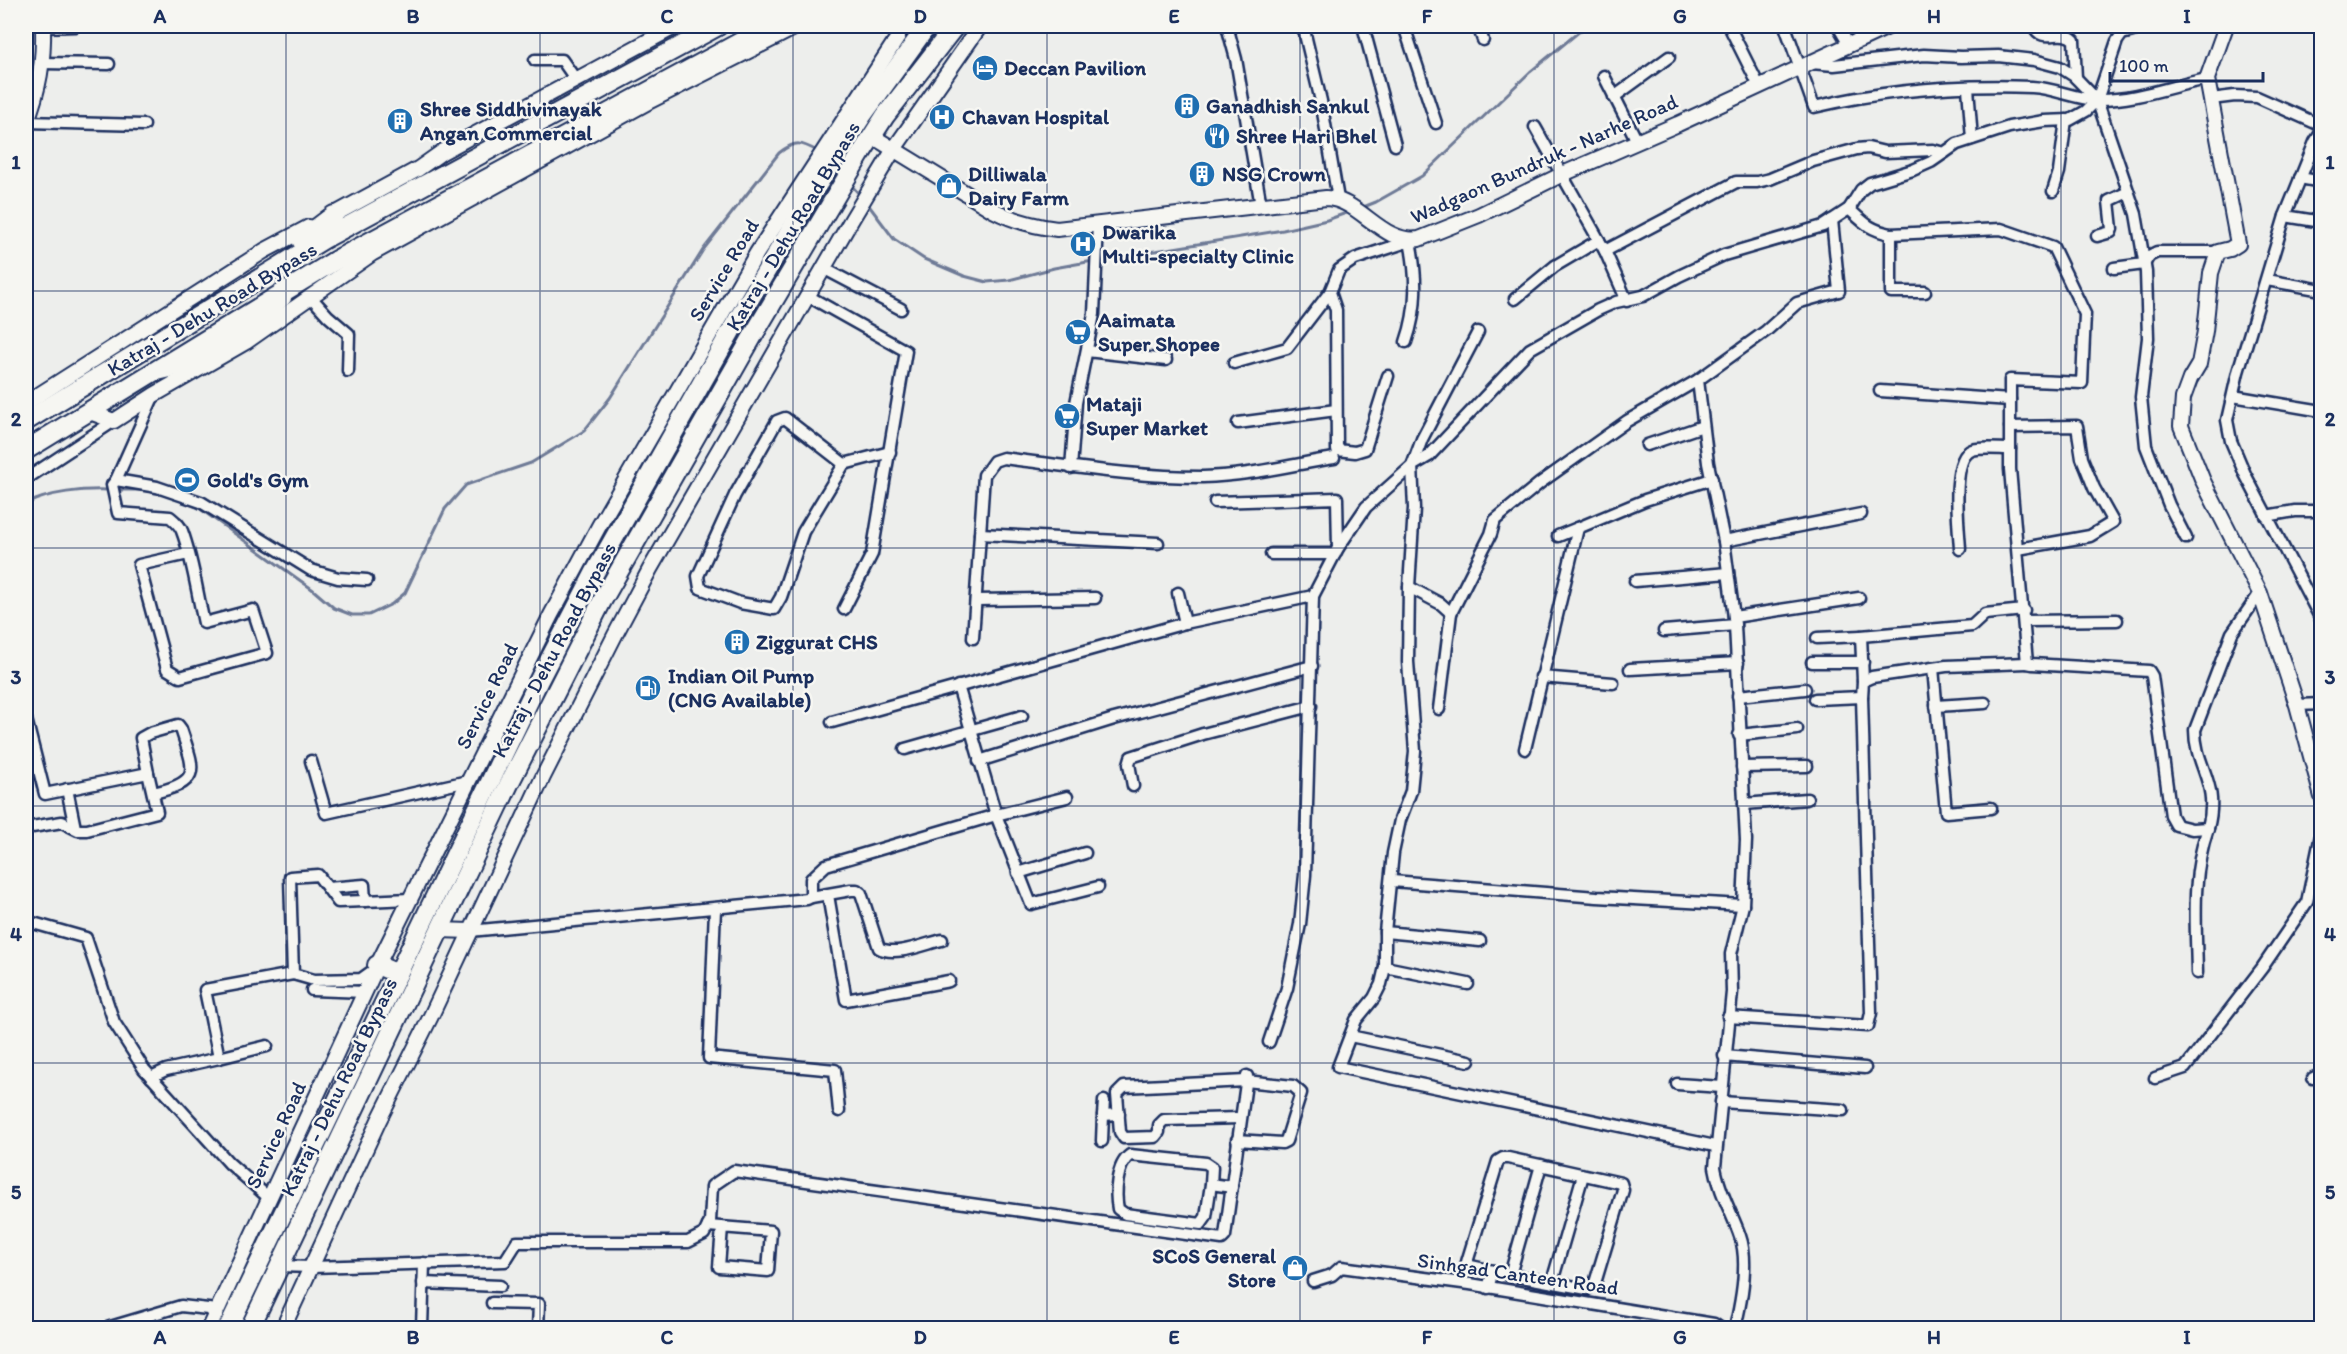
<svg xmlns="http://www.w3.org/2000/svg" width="2347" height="1354" viewBox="0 0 2347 1354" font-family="Itim,sans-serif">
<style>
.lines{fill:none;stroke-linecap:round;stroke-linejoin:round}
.stream{stroke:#6e7a96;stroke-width:3}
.minor-casing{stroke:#1b2f5e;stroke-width:15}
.tertiary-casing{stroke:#1b2f5e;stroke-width:18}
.trunk-casing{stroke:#1b2f5e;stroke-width:22}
.minor{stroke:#f6f6f2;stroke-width:10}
.tertiary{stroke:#f6f6f2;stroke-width:14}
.trunk{stroke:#f6f6f2;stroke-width:18}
.grid{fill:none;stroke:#1b2f5e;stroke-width:1.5;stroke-opacity:0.55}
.labels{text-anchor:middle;stroke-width:5;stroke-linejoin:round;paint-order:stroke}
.poi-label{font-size:21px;font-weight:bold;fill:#1b2f5e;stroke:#f6f6f2;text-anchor:start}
.street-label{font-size:21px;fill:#1b2f5e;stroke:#f6f6f2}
.neatline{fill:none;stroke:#1b2f5e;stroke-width:2}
.grid-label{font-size:20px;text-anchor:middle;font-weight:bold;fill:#1b2f5e}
</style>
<rect width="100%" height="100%" fill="#edeeec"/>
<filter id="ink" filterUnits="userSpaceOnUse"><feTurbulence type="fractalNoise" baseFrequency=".0167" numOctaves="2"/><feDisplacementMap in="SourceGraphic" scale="12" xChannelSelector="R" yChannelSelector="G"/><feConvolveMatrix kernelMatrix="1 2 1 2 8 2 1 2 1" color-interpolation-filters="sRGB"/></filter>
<g filter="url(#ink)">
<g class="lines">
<!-- stream -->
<g class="stream">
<path d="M851,185l9,10"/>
<path d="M867,203l27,36 30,20 40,17 23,6 22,-2 45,-12 39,-7"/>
<path d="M1361,208l15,-6 46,-26 108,-104 56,-46"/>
<path d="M1100,260l183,-30 44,-10 22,-8"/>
<path d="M115,490h28l22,5"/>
<path d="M177,499l22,9 113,81 22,19 18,7h17l23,-11 13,-11 40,-84 21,-24 65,-22 53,-32 26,-33 93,-148 76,-97c17,-13 22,-11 40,-1"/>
<path d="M26,504c24,-12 57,-15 83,-14"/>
</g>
<defs>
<g id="minor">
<path d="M1227,26l9,33 25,147"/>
<path d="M1303,26l18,75 17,98"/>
<path d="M1363,26l32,119"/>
<path d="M1404,26l32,97"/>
<path d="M1478,26l5,14"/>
<path d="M1729,26l30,60"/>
<path d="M1785,26l29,81c71,-17 145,-23 218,-20 23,1 45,13 67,13 38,0 72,-14 108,-21"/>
<path d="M1838,26l11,19"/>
<path d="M2034,26c8,19 27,1 40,14l2,38"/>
<path d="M43,27l32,-1"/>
<path d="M535,60h27l14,20"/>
<path d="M41,63l68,1"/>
<path d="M1811,63l23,2 90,-10 37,2 37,-1 36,4 26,7 14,9 23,24 39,114 10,58 2,66 -7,59 5,49 23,59 17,33"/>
<path d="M1604,76l33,65"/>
<path d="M1968,88l4,51"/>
<path d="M1614,97l55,-40"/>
<path d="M2211,99l24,-3 22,1 65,29"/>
<path d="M26,122l118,3"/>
<path d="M1535,127l70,124 22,50"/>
<path d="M2322,131l-7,11 -30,74 -47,156 -11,48 4,21 14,33 77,147"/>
<path d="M2300,178l22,4"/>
<path d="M2053,191l6,-19 7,-52"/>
<path d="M1849,209c15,14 21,21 42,25l110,-5 52,18 32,67 -3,69 -72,-3v89l17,194 5,1 117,7 3,5 19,140 5,9 16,4 16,-1c12,-46 -13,-60 -13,-98l37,-97 28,-40"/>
<path d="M2285,216l37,6"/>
<path d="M1891,234v58h34"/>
<path d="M2097,236l14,-4 1,-3 -3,-28 19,-9"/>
<path d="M1605,251l131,-69h21l13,-3 43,-18 44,-12 11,-1 17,4 48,-2 11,3"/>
<path d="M823,268l78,41"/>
<path d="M2114,268l30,-4 5,-8 8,-4h61"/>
<path d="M2267,280l55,10"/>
<path d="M310,296l18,20 21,18 -1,37"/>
<path d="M808,296l98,55 -34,203 -28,55"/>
<path d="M1515,299l40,-33 44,-26"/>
<path d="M1087,351l79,9"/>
<path d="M1234,363l53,-15 43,-56"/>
<path d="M1388,376l-23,73 -10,3 -18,-2 -1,-140 -6,-18 9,-22 16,-11 55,-18c7,35 8,67 -4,101"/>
<path d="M1698,380l10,83 16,78 11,84 11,215 -3,65 -12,49 1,38 -17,175c4,25 17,46 25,69 9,25 1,67 -5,92"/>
<path d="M1880,391l130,9"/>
<path d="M154,395l-38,85 -4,5 6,28 52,4c5,4 10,8 12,14 11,29 15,62 22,92l49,-13 14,43 -87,24 -13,-8 -28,-104 49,-11"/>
<path d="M2233,396l89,15"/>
<path d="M1238,423l98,-13"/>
<path d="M2010,427l67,-1 5,32 12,30 19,34 -23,14 -72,13"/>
<path d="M1647,445l56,-19"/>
<path d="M844,464l-59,-46 -8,3 -42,74 -37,81 2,12 40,15 34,6 7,-12 22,-65 41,-68 46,-12"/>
<path d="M1071,468l5,-65 18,-89 4,-90"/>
<path d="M26,479l88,-58"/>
<path d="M116,480l41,7 44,15 110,68 27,8 29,2"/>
<path d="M1215,502l122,-4 1,50"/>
<path d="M2266,516l29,-5h27"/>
<path d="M980,534l178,9"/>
<path d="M1558,536l20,-8"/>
<path d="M1724,541l137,-27"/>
<path d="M1960,549c-1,-20 -10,-91 12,-99 8,-3 28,-1 38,-1"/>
<path d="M1271,554h64"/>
<path d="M1635,581l93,-8"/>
<path d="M1409,587l32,17 10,9 -12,96"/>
<path d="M1178,593l7,30"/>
<path d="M976,600l119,-2"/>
<path d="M1451,613l40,-79 4,-14 45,-37 87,-62 71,-41 68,-49 31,-28 42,-12 -7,-71"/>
<path d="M1734,617l125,-19"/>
<path d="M2025,621l92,-1"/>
<path d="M1664,631l71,-6"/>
<path d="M1861,636l111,-10 13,-12 39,-4"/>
<path d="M973,638l11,-163 10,-14 9,-3c66,8 133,19 200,19 44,-1 88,-12 131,-19"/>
<path d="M1817,638l44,-2 2,45"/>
<path d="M1812,662h51"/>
<path d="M1933,668l13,144 45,-4"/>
<path d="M1630,669l108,-6"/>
<path d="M1541,677l72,6"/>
<path d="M958,686l38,129 35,89 67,-17"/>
<path d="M1738,696l67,-7"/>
<path d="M1815,699l47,-2"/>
<path d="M2297,705l25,-1"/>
<path d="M1936,706l49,-3"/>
<path d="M26,719l19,75 103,-21 9,39 -70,18h-9l-16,-8 -36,6"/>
<path d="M832,722l353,-99 128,-27"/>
<path d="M1739,735l58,-6"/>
<path d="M905,749l117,-33"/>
<path d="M1525,749l53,-221 67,-28 67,-21"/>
<path d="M311,761l15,52 142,-32"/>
<path d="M979,761l135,-42 198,-53"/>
<path d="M1742,767l65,-1"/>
<path d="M148,773l-7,-35 9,-5 28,-8 3,4c14,42 21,53 -28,64"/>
<path d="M1133,786l-4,-22 2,-7 72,-23 108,-28"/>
<path d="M67,789l8,39"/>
<path d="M1744,804l63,-5"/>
<path d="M1018,873l67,-20"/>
<path d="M1392,881l205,16 146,8"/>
<path d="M328,888l36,-3 1,16 45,-2"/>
<path d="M828,895l18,105 103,-19"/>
<path d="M811,897l40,-7h6l4,3 18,55c16,9 46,-4 63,-8"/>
<path d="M365,901l-27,1 -20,-27 -28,2 3,97 21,6 47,-1 14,-10"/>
<path d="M715,909l-6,149 126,12 4,41"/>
<path d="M26,921l60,17 28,84 30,47 85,94 40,35"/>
<path d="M470,931l337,-32 4,-2v-18l15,-14 170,-50 71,-18"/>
<path d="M1385,932l95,9"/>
<path d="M1385,967l83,17"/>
<path d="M2197,973c-1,-51 -6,-96 11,-145"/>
<path d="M312,990l53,2"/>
<path d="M1728,1017l140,9 3,-13 -9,-316 1,-16 9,-4 74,-11 81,-3"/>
<path d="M1350,1036l119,25"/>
<path d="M1269,1042l18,-54 13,-64 5,-49 8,-279 25,-48 28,-41 46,-41 10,-27 56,-107"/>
<path d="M267,1046l-48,12 -14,-68 88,-16"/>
<path d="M1724,1056l141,12"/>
<path d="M151,1077l15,-7 53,-12"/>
<path d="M2155,1078l30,-10 77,-100 45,-66 15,-72"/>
<path d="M2313,1078l9,-4"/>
<path d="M1677,1084l45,3"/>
<path d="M1104,1101l-1,14 16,-1"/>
<path d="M1721,1102l122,8"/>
<path d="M1237,1140l45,3 4,-2 15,-48 -8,-7 -47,-5 -122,6 -7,7 3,38 4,6 31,-1 4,-5v-7l5,-5 76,-2"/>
<path d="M1102,1141l1,-26"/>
<path d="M1715,1146l-377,-79 18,-47 18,-22 7,-14 4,-17v-35l8,-79 7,-33 11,-29 4,-40 -7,-89 1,-75 5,-79 -2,-42 17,-10 101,-107 68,-39 18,-8 27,-6 36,-20 45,-21 99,-29 26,-17 12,-19 9,-7 43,-13 18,-8 26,-18 52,-17 35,-6 26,-1 16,-9 11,-11 20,-59 5,-7 28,-8"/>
<path d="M1211,1184l-5,33 -5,7 -76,-10 -7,-5c-3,-15 -2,-44 12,-54l76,8 6,4 -1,17 21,3"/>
<path d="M708,1226l63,5 -3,40 -49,-4 3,-40"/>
<path d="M278,1266l34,1 193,-6 12,-19h171l16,-8 6,-12 2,-36 22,-15 488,68 3,-3 22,-160"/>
<path d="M1493,1271l17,4 31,-110"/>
<path d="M1313,1281l19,-6 9,-8 129,17 244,40 6,4"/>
<path d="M1552,1282l31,-107"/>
<path d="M423,1283l77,3"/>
<path d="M1488,1288l5,-17 -22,-5 -4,-4 31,-101 5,-3h5l113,25 2,7 -28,93 -8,6 -77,-14"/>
<path d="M492,1303l47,1 -1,24"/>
<path d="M107,1328l74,-22 36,4"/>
<path d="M422,1328l2,-65"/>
</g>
<g id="tertiary">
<path d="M2226,26l-19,53 31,165 -8,5 -12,3 -7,21 -6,58 -6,33 -9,15 -7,19 -2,28 22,55 57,112 37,112 25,92"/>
<path d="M26,123c13,-33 18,-62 17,-97"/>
<path d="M872,136l121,74c21,11 40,16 64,19l269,-31c34,1 56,47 93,41l60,-24 84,-41 115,-50 212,-98"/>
<path d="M326,219l92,-50 24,-17 234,-126"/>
<path d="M158,373c47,-10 91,-42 126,-75"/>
<path d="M26,403l238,-152 45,-24"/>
<path d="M87,411l27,10 40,-26 92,-53 127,-89 275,-151 150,-76"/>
<path d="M439,930l31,1"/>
<path d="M209,1328l167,-360 175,-353 48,-89 158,-273 141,-216 -2,-11"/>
<path d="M283,1328l96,-208 52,-104 112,-239 72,-142 35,-66 202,-350 42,-70 86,-123"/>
</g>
<g id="trunk">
<path d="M301,240l33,-25"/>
<path d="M26,421l298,-182 394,-213"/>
<path d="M26,450l310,-190 434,-234"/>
<path d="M377,965l21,9"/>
<path d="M228,1328l311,-648 56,-108 140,-248 81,-137 46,-71 65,-90"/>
<path d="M250,1328l259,-544 93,-183 152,-267 106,-179 25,-39 70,-90"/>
</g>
</defs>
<!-- minor casing -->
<use href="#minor" class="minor-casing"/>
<!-- tertiary casing -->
<use href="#tertiary" class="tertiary-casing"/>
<!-- trunk casing -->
<use href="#trunk" class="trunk-casing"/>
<!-- minor -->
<use href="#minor" class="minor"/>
<!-- tertiary -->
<use href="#tertiary" class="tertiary"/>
<!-- trunk -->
<use href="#trunk" class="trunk"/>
</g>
</g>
<!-- grid -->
<path class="grid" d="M286,26v1302M540,26v1302M793,26v1302M1047,26v1302M1300,26v1302M1554,26v1302M1807,26v1302M2061,26v1302M26,291h2296M26,548h2296M26,806h2296M26,1063h2296"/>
<!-- icons -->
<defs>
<symbol id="hotel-disc" viewBox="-11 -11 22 22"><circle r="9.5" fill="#1f6fb2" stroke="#f6f6f2"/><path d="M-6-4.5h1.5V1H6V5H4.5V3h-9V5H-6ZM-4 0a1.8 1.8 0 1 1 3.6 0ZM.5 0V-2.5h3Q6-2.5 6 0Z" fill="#fff"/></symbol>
<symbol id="building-disc" viewBox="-11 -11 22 22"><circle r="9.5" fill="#1f6fb2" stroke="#f6f6f2"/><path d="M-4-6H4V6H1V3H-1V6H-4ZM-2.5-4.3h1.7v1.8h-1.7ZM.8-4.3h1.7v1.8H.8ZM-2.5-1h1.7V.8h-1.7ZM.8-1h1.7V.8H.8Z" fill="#fff"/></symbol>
<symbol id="hospital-disc" viewBox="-11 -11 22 22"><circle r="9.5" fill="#1f6fb2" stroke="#f6f6f2"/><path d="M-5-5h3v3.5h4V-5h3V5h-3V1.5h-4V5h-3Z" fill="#fff"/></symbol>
<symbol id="restaurant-disc" viewBox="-11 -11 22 22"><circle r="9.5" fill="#1f6fb2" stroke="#f6f6f2"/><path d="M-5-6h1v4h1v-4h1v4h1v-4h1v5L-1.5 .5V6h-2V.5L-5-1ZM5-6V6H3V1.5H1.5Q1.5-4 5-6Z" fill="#fff"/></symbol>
<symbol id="shop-disc" viewBox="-11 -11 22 22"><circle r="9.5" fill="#1f6fb2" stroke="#f6f6f2"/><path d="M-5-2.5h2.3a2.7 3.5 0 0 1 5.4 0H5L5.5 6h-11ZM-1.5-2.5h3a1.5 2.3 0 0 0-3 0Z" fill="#fff"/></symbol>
<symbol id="supermarket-disc" viewBox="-11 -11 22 22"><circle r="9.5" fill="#1f6fb2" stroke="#f6f6f2"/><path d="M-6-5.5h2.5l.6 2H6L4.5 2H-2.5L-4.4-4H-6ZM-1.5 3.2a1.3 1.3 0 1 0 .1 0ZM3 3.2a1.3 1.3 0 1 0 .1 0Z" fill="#fff"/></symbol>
<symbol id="stadium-disc" viewBox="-11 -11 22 22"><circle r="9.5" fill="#1f6fb2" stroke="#f6f6f2"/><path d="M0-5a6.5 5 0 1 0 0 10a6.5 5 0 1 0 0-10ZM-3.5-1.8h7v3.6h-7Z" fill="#fff"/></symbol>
<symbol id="fuel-disc" viewBox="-11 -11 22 22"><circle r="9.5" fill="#1f6fb2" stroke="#f6f6f2"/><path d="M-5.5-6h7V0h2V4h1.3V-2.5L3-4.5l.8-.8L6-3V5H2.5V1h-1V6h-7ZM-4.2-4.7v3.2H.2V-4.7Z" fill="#fff"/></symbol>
</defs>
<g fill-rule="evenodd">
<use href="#hotel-disc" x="970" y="53" width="30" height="30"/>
<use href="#building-disc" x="1172" y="91" width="30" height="30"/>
<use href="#hospital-disc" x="927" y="102" width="30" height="30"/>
<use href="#building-disc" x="385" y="106" width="30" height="30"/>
<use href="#restaurant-disc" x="1202" y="121" width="30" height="30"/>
<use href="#building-disc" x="1187" y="159" width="30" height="30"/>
<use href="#shop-disc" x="934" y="171" width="30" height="30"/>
<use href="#hospital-disc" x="1068" y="229" width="30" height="30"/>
<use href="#supermarket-disc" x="1063" y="317" width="30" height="30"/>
<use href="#supermarket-disc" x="1052" y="401" width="30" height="30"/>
<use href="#stadium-disc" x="172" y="465" width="30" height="30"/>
<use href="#building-disc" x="722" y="627" width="30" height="30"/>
<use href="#fuel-disc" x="633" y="673" width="30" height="30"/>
<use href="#shop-disc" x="1280" y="1253" width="30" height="30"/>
</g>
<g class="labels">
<!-- poi labels -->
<g class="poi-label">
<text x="1004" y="75">Deccan Pavilion</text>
<text x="1206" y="113">Ganadhish Sankul</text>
<text x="420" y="116">Shree Siddhivinayak<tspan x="420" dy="24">Angan Commercial</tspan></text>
<text x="962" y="124">Chavan Hospital</text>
<text x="1236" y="143">Shree Hari Bhel</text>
<text x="968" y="181">Dilliwala<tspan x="968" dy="24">Dairy Farm</tspan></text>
<text x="1222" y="181">NSG Crown</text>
<text x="1102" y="239">Dwarika<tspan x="1102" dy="24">Multi-specialty Clinic</tspan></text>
<text x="1098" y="327">Aaimata<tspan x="1098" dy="24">Super Shopee</tspan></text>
<text x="1086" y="411">Mataji<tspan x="1086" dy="24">Super Market</tspan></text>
<text x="207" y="487">Gold's Gym</text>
<text x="756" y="649">Ziggurat CHS</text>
<text x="668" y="683">Indian Oil Pump<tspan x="668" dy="24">(CNG Available)</tspan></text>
<text x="1276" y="1263" text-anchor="end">SCoS General<tspan x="1276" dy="24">Store</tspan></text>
</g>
<!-- street labels -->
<g class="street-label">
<text transform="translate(1544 159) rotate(-24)" y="7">Wadgaon Bundruk - Narhe Road</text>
<text transform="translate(793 226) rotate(-59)" y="7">Katraj - Dehu Road Bypass</text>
<text transform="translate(724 270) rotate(-59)" y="7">Service Road</text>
<text transform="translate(212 309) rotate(-31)" y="7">Katraj - Dehu Road Bypass</text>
<text transform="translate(554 650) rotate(-62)" y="7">Katraj - Dehu Road Bypass</text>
<text transform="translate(487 696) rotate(-64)" y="7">Service Road</text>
<text transform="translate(339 1087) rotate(-64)" y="7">Katraj - Dehu Road Bypass</text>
<text transform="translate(276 1135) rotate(-65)" y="7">Service Road</text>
<text transform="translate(1518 1274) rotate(8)" y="7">Sinhgad Canteen Road</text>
</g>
</g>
<!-- margin -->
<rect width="2347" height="1354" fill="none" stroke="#f6f6f2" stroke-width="66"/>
<!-- scale -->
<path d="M2110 72v9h153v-9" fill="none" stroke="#1b2f5e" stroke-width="3"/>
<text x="2119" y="72" font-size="18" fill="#1b2f5e" stroke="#f6f6f2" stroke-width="4.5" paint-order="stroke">100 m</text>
<rect x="33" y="33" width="2281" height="1288" class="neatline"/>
<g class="grid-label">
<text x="160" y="23">A</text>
<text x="413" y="23">B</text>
<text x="667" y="23">C</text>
<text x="920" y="23">D</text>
<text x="1174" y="23">E</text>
<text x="1427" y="23">F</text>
<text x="1680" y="23">G</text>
<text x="1934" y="23">H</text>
<text x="2187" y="23">I</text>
<text x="16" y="169">1</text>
<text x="2330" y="169">1</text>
<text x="16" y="426">2</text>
<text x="2330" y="426">2</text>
<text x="16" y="684">3</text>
<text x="2330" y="684">3</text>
<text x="16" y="941">4</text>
<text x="2330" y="941">4</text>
<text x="16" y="1199">5</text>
<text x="2330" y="1199">5</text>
<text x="160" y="1344">A</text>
<text x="413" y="1344">B</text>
<text x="667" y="1344">C</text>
<text x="920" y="1344">D</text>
<text x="1174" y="1344">E</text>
<text x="1427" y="1344">F</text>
<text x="1680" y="1344">G</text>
<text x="1934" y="1344">H</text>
<text x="2187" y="1344">I</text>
</g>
</svg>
